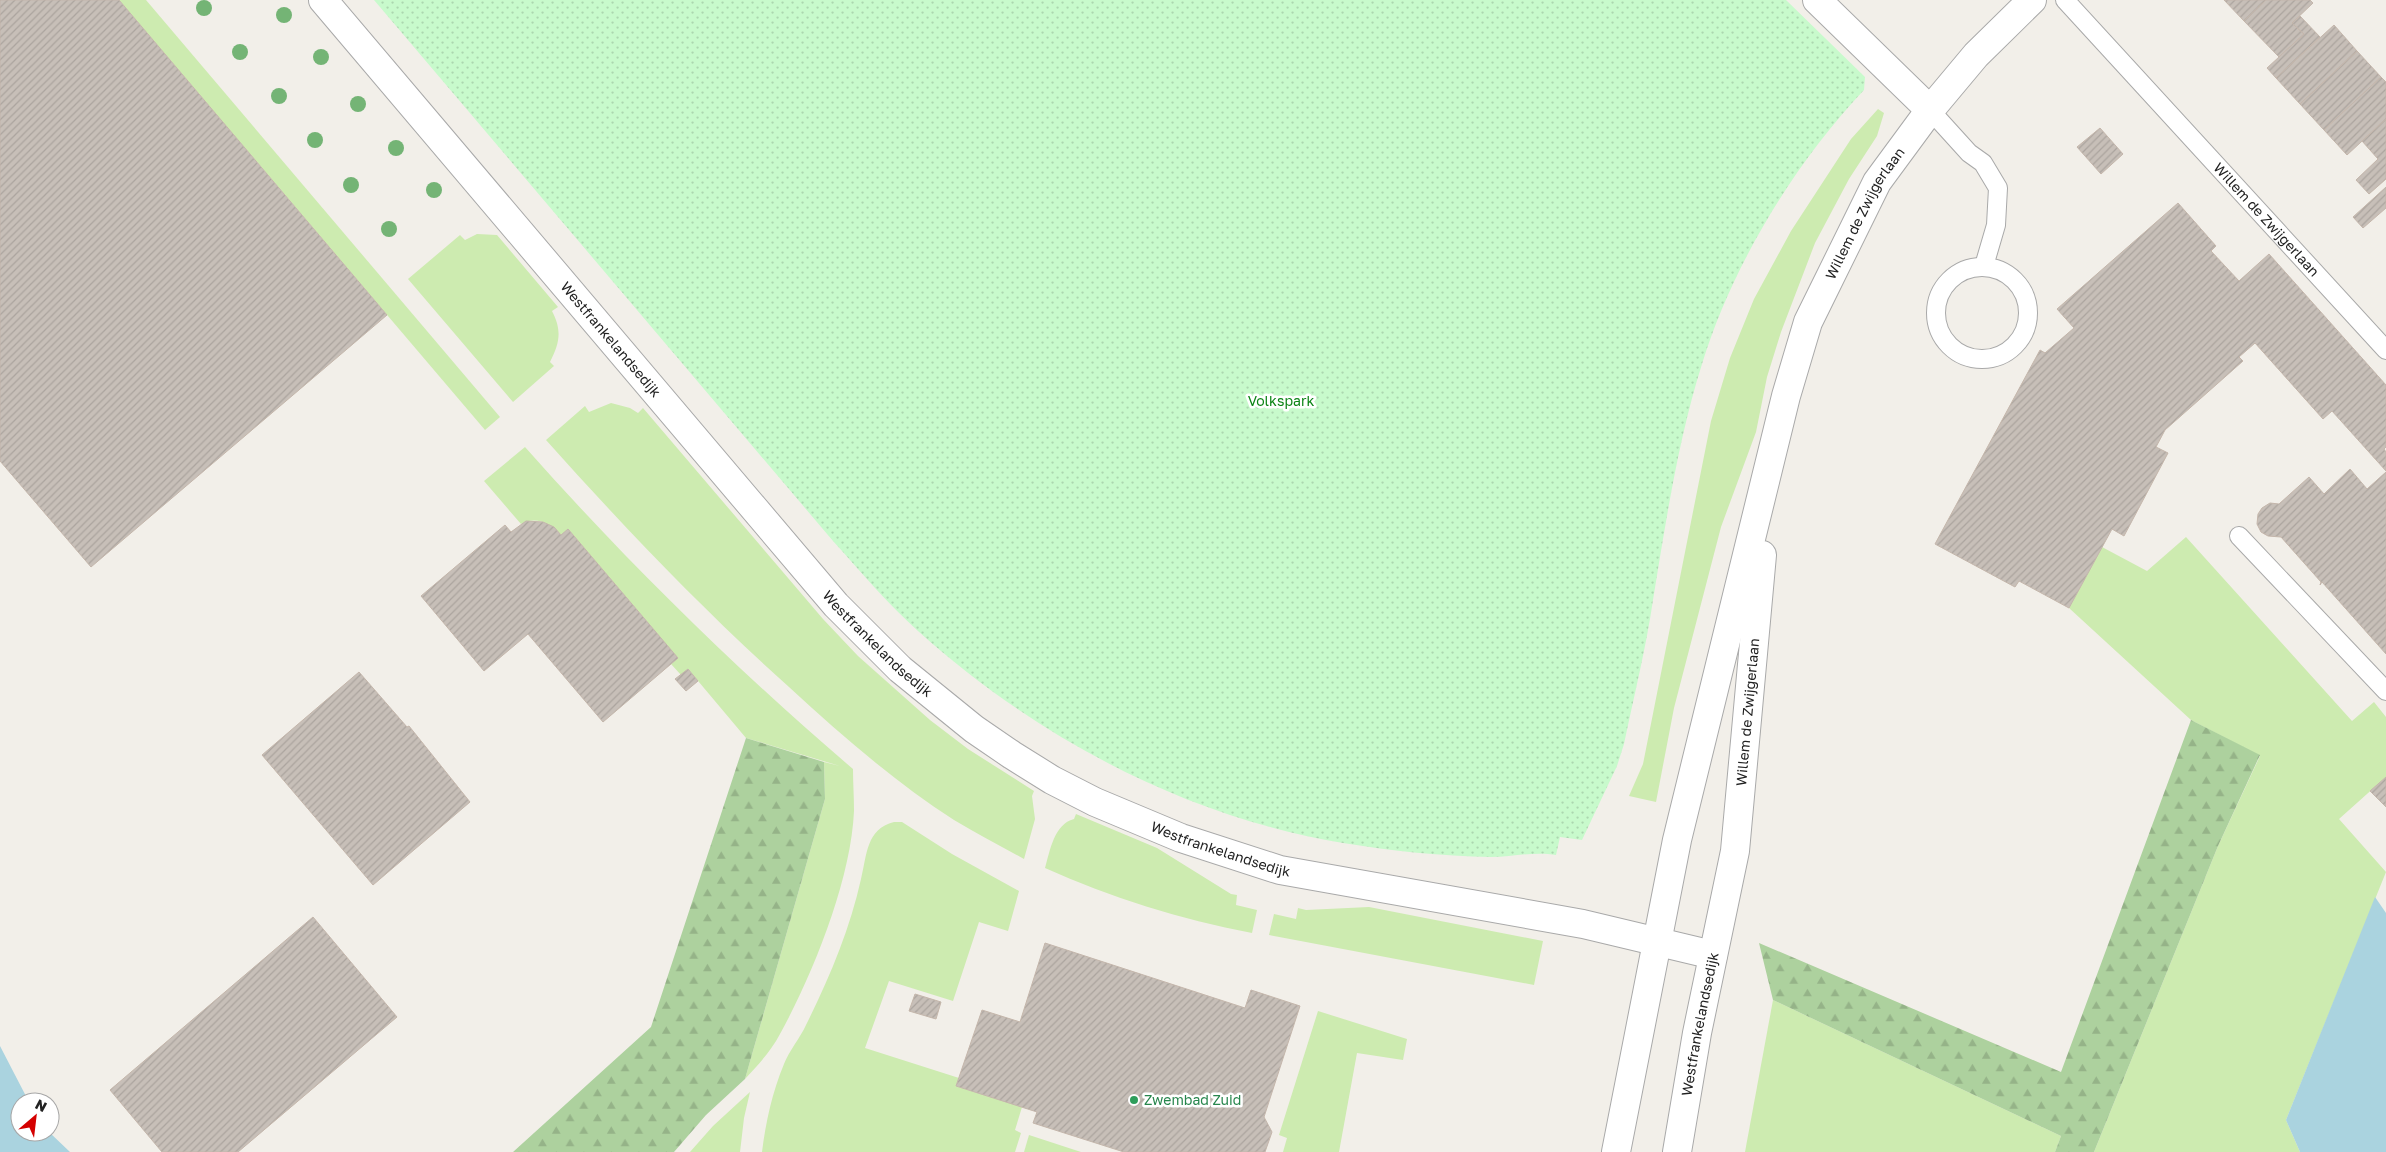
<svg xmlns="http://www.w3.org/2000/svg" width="2386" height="1152" viewBox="0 0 2386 1152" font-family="'Golos Text',sans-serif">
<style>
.grass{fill:#cdebb0}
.forest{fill:url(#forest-firs)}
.park{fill:url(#park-dots)}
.water{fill:#aad3df}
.building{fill:url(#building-hatch);stroke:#c4b6ab}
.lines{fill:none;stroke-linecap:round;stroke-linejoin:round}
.service-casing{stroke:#a9a9a9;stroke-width:20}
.minor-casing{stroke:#a9a9a9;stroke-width:30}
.tertiary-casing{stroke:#a9a9a9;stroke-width:30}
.service{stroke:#fff;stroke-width:18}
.minor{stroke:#fff;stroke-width:28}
.tertiary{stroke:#fff;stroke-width:28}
.tree{fill:#74b475}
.leisure-dot{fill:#2e9e5b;stroke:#fff;stroke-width:2}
.labels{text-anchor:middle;stroke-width:5;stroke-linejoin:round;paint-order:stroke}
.street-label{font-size:14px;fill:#222;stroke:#fff}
.park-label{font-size:14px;fill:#0c8416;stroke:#fff}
.leisure-label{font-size:14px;fill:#27864d;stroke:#fff;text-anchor:start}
</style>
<defs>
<pattern id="forest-firs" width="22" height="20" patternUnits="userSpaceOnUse" patternTransform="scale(1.25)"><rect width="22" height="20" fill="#add19e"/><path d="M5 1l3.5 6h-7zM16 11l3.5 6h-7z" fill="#95b388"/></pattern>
<pattern id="park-dots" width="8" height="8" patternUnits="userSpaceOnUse" patternTransform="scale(1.25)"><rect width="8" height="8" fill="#c8facc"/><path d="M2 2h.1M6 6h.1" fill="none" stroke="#acd6af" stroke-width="1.8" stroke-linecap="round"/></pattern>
<pattern id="building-hatch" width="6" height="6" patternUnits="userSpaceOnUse" patternTransform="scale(1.25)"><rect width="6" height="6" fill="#c7bfb8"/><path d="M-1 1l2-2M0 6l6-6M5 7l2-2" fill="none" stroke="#aba49e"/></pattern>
</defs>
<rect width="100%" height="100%" fill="#f2efe9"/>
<!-- grass -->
<g class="grass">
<path d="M119,0h27l354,417 -15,13z"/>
<path d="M1878,109l6,4 -7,23 -28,43 -34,64 -34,89 -14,45 -11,55 -35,95 -47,181 -18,94 -27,-6 14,-32 68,-343 19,-63 24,-59 37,-68 60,-92z"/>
<path d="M477,234l20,1 61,72 -6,4c10,19 8,32 -2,51l4,4 -41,36 -105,-123 52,-44 5,5z"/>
<path d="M611,403l19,5 8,5 5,-5 180,211 35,37 72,64 38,29 66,42 -2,5 3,23 -11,40c-23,-13 -47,-25 -70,-39 -59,-38 -113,-85 -165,-133 -86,-77 -166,-161 -243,-247l39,-34 4,6z"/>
<path d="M525,447c102,115 211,222 328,322 0,14 1,28 1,42 -3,69 -41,163 -74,223 -9,17 -22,31 -35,45l80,-280 -1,-37 16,4 -94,-28 -58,-69 -7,6 -10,-11 7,-6 -110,-129 -7,6c-10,-12 -26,-19 -40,-11l-37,-43z"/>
<path d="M2186,537l166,184 22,-19 12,15v60l-47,42 47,53 -100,248 14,32h-206l124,-306 42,-90 -69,-36 -122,-112 33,-61 45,24z"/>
<path d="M1076,814l81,34 74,46 6,1 -1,10 21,5 -5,23c-72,-14 -141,-35 -207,-65 5,-17 9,-44 29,-49z"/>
<path d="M894,822h8l50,32 67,37 -11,40 -29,-9 -26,79 -64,-20 -24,67 94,30 -3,8 66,21 -7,23 6,3 -6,19h-253c4,-31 10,-59 22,-88 5,-13 16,-26 22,-39 23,-46 44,-96 55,-146 6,-24 5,-50 33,-57z"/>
<path d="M1369,907l174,34 -9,44 -265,-50 5,-21 22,5 2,-11 8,2z"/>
<path d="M1773,1000l288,136 -6,16h-310z"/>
<path d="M1318,1011l89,28 -4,21 -46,-7 -18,99h-56l4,-14 -8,-3z"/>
<path d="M750,1092l-6,26 -4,34h-50l23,-26z"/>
<path d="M1029,1135l52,17h-57z"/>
</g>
<!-- forest -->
<g class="forest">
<path d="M2191,720l69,35 -42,91 -124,306h-39l6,-16 -288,-136 -14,-57 302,129z"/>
<path d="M746,738l78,24 1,37 -80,280 -39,36 -32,37h-161l138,-125z"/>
</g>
<!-- park -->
<path class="park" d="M374,0h1412l79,77 -1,13c-70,74 -132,176 -162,274 -24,76 -36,157 -49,236 -7,48 -19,96 -29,144l-7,22 -35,74 -22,-3 -4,18c-22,-4 -43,2 -65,2 -50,-1 -99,-6 -148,-14 -158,-26 -307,-106 -425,-212 -31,-28 -57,-59 -85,-90z"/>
<!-- water -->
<g class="water">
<path d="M2375,897l11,16v239h-86l-14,-32z"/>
<path d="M0,1046l29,56h-9v30h29l21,20h-70z"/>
</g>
<!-- building -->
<g class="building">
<path d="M0,0h119l268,315 -296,252 -91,-106z"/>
<path d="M2224,0h42l-22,21z"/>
<path d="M2266,0h44l3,3 -21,20 12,11 -25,23 -35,-36z"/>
<path d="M2300,16l20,21 -44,41 -9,-10 37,-34 -12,-11z"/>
<path d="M2334,25l23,26 -57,53 -24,-26z"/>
<path d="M2357,51l24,26 -57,53 -24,-26z"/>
<path d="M2381,77l5,5v37l-39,36 -23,-25z"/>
<path d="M2386,119v60l-17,15 -13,-14 22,-21 -16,-18z"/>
<path d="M2100,128l23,26 -22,20 -24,-27z"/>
<path d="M2386,187v21l-23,20 -10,-11z"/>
<path d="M2178,203l38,43 -5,5 28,30 30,-27 117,131v62l-2,2 2,3v19l-54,-60 -9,8 -68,-76 -16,14 4,4 -78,69 -9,17 12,6 -44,83 -12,-7 -43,79 -50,-27 -4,6 -80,-43 105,-194 5,3 29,-25 -17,-19z"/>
<path d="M2350,469l17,20 19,-17v182l-64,-72 -2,3 1,-3 -40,-45 -13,-1 -7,-4 -4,-8 1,-10 4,-6 8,-5 9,1 30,-27 15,17z"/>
<path d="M526,521l17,1 11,5 7,8 7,-6 110,129 -75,64 -75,-88 -44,37 -63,-75 84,-71 6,7z"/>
<path d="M688,669l10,12 -12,10 -11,-12z"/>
<path d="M359,672l48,55 2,-1 61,76 -97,83 -111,-130z"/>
<path d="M2386,777v30l-16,-16z"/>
<path d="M313,917l84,100 -159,135h-76l-52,-62z"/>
<path d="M1045,943l200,65 6,-18 49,16 -36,111 8,15 -7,20h-141l-91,-29 4,-11 -81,-26 26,-76 38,12z"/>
<path d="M915,994l26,8 -5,17 -27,-8z"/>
</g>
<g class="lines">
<defs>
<g id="service">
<path id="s1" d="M2065,0l321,350"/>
<path d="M1930,110l39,43 14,10 15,25 -2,37 -12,41"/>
<circle cx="1982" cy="313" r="46"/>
<path d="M2239,536l147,155"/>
</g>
<path id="minor" d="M1817,0l113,110"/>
<g id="tertiary">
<path id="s2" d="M323,0l513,605 64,64 74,60 38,26 40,25 43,22 86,36 99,32 303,54 130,31"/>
<path id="s3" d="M1616,1152l61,-312 109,-444 22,-74 69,-140 53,-72 46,-55 56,-55"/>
<path id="s4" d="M1677,1152l20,-119 38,-182 27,-296"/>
</g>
</defs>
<!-- service casing -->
<use href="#service" class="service-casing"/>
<!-- minor casing -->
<use href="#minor" class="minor-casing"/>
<!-- tertiary casing -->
<use href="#tertiary" class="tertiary-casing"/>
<!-- service -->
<use href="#service" class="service"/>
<!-- minor -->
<use href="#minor" class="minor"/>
<!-- tertiary -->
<use href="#tertiary" class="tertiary"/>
</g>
<!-- trees -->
<g class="tree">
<circle cx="204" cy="8" r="8"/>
<circle cx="284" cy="15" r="8"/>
<circle cx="240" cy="52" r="8"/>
<circle cx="321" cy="57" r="8"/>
<circle cx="279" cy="96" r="8"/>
<circle cx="358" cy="104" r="8"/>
<circle cx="315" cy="140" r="8"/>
<circle cx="396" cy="148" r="8"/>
<circle cx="351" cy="185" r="8"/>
<circle cx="434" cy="190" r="8"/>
<circle cx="389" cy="229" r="8"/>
</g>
<!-- markers -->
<circle class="leisure-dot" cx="1134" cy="1100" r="5"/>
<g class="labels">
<!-- street labels -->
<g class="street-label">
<text dy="5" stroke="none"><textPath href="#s3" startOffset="975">Willem de Zwijgerlaan</textPath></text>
<text dy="5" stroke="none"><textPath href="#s1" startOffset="298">Willem de Zwijgerlaan</textPath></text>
<text dy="5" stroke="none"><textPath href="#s2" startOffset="445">Westfrankelandsedijk</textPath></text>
<text dy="5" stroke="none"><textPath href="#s2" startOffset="850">Westfrankelandsedijk</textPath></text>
<text dy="5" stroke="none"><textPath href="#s4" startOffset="446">Willem de Zwijgerlaan</textPath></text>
<text dy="5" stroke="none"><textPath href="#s2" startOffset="1255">Westfrankelandsedijk</textPath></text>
<text dy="5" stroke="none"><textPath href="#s4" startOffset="130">Westfrankelandsedijk</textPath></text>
</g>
<!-- park labels -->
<g class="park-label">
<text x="1281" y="406">Volkspark</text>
</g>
<!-- leisure labels -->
<g class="leisure-label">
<text x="1144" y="1105">Zwembad Zuid</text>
</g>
</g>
<!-- north arrow -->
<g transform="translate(35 1117) rotate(28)"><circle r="24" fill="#ffffff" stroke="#a7a7a7"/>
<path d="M0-4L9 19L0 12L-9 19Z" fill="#d40000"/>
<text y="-8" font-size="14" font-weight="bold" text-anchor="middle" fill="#222222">N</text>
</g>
</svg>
